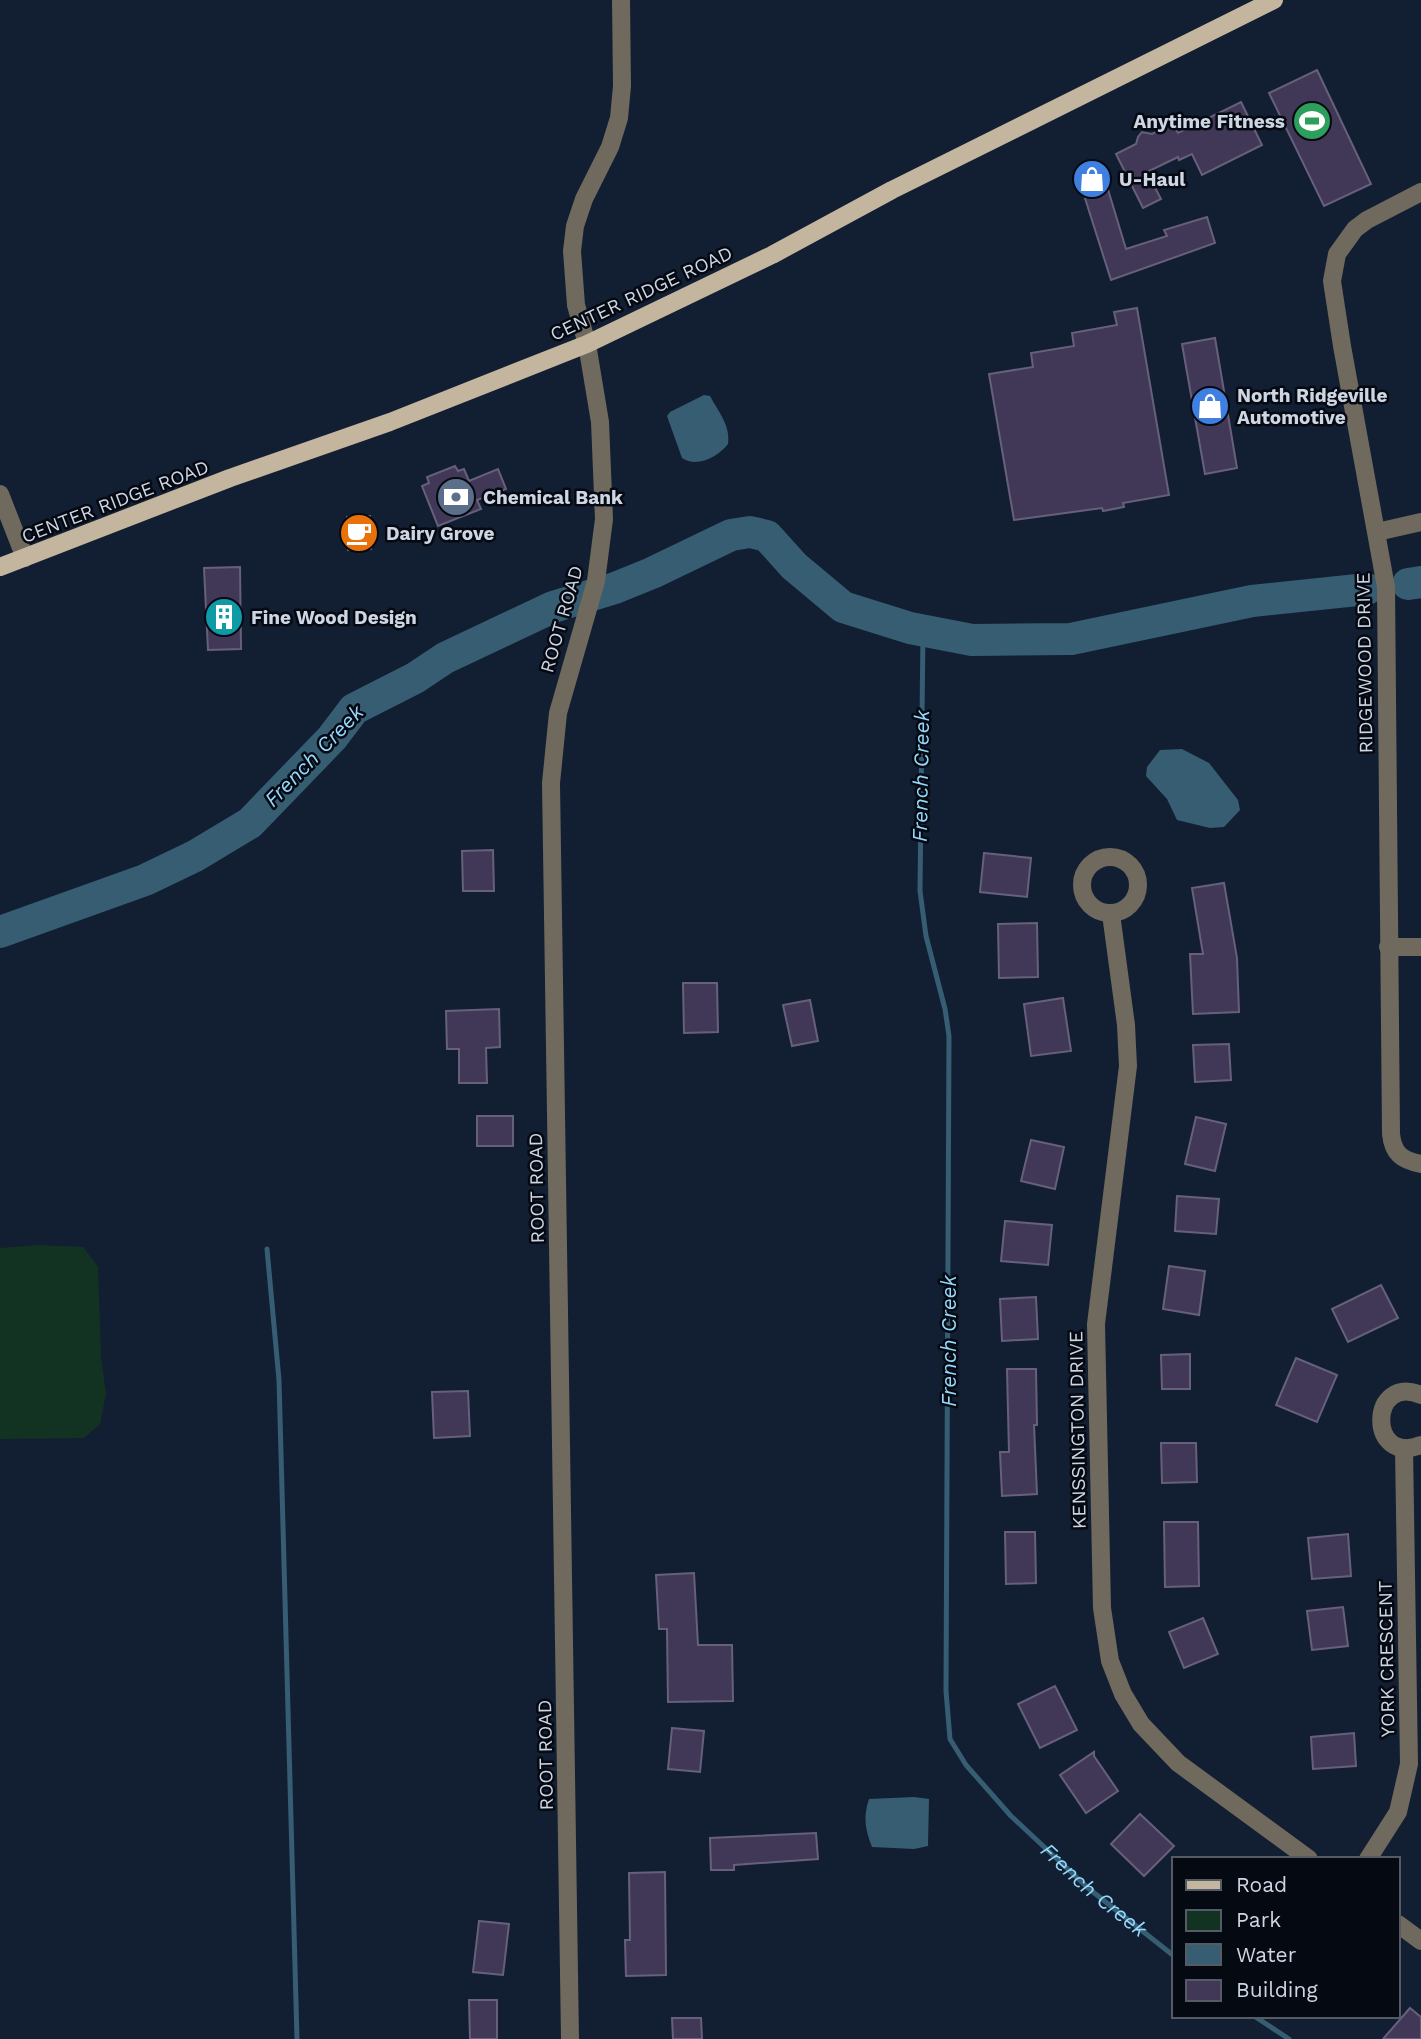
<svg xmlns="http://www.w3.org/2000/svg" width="1421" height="2039" viewBox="0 0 1421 2039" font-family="'Work Sans',sans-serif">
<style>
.green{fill:#123322}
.water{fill:#365d72}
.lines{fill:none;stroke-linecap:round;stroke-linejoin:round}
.stream{stroke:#365d72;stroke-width:5}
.river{stroke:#365d72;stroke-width:32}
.building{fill:#413757;stroke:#67607a;stroke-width:2}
.minor{stroke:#70695e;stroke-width:18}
.major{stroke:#c3b59e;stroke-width:18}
.labels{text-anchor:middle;stroke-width:5;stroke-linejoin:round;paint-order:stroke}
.poi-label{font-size:19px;font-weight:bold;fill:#ced6e4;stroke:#050911;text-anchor:start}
.street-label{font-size:19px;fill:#ced6e4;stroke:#050911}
.water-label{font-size:21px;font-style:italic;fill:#94d8fd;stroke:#050911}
</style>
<rect width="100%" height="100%" fill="#121f32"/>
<!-- green -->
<path class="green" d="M39,1245l44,2 15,20 3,90 5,37 -6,30 -16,14 -84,1v-191z"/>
<!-- water -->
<g class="water">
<path d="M704,395l6,1c8,15 21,30 18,48 -10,13 -31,24 -46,14l-15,-42 3,-4z"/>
<path d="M1182,749l27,14 29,37 2,10 -16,17 -14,1 -33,-8 -10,-21 -21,-23 1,-9 13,-17z"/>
<path d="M914,1797l15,2 -1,47 -14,3 -42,-2c-7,-18 -9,-30 -3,-48z"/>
</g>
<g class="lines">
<!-- stream -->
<g class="stream">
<path id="s1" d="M923,631l-3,260 6,45 19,73 4,27 -3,655 4,48 16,26 45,51 77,72 86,68"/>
<path d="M267,1249l12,131 18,659"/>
<path d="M1254,2016l35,23"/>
</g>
<!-- river -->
<g class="river">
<path d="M1408,584l13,-2"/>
<path d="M0,932l145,-52 50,-24 55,-33 82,-85 22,-29 61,-31 30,-20 108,-51 62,-19 37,-15 79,-38 19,-3 17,4 27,30 49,41 67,21 62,12 99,-1 181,-38 115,-12"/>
</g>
</g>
<!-- building -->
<g class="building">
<path d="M1317,70l54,114 -47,22 -55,-113z"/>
<path d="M1241,102l21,43 -60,30 -10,-21 -13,6 -1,-3 -31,15 14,27 -18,9 -27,-54 20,-10 2,-7 4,-5 10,2 21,-10 5,9z"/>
<path d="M1100,163l26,86 41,-13 -3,-6 43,-13 8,26 -104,37 -35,-110z"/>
<path d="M1137,308l32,187 -46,8 1,4 -21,4 -1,-3 -88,12 -25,-146 44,-7 -2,-14 43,-7 -2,-13 45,-8 -3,-13z"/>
<path d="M1215,338l22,130 -32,6 -23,-130z"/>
<path d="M455,466l3,5 6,-2 5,12 29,-12 8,20 -29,11 4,9 -43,17 -16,-40 7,-3 -2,-6z"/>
<path d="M370,516l1,33 -23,1 -1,-33z"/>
<path d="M240,567l1,82 -33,1 -4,-82z"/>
<path d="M493,850l1,41h-31l-1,-40z"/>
<path d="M984,853l47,5 -4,39 -47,-5z"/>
<path d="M1224,883l13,75 2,54 -46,2 -3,-60h13l-11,-66z"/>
<path d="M1037,923l1,54 -39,1 -1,-54z"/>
<path d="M683,983h34l1,49 -34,1z"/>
<path d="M1063,998l8,53 -40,5 -7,-52z"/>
<path d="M810,1000l8,41 -26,5 -9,-41z"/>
<path d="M499,1009l1,38 -14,1 1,35h-28v-34h-12l-1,-38z"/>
<path d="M1229,1044l2,36 -36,2 -2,-37z"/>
<rect x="477" y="1116" width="36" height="30"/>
<path d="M1196,1117l30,7 -11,47 -30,-7z"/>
<path d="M1031,1140l33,7 -9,42 -34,-8z"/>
<path d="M1177,1196l42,3 -3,35 -41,-3z"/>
<path d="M1005,1221l47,4 -4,40 -47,-4z"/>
<path d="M1169,1266l36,5 -6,44 -36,-6z"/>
<path d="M1381,1285l17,33 -50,24 -16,-33z"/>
<path d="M1036,1297l2,42 -36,2 -2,-42z"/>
<path d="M1190,1354v35h-28l-1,-34z"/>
<path d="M1296,1358l41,17 -20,47 -41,-17z"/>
<path d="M1007,1369h29l1,56h-3l3,69 -35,2 -2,-44h9z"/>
<path d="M468,1391l2,45 -36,2 -2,-46z"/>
<path d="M1161,1443h35l1,39 -35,1z"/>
<path d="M1164,1522h34l1,64 -34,1z"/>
<path d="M1005,1532h30l1,51 -30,1z"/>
<path d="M1348,1534l3,42 -39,3 -4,-41z"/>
<path d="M694,1573l4,72h34l1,56 -65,1 -1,-73h-8l-3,-54z"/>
<path d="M1343,1607l5,39 -36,4 -5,-39z"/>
<path d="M1203,1618l15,36 -34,14 -15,-36z"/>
<path d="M1055,1686l22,44 -37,18 -22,-44z"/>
<path d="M672,1728l32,3 -4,41 -32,-3z"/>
<path d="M1354,1733l2,33 -43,3 -2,-32z"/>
<path d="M1094,1752v4l24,35 -32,22 -26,-38z"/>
<path d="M1140,1814l34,32 -30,30 -33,-32z"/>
<path d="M816,1833l2,26 -84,6v5h-23l-1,-32z"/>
<path d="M665,1872l1,103 -40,1 -1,-36h5l-1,-67z"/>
<path d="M479,1921l30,3 -6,51 -30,-3z"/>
<path d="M469,2000h28v39h-27z"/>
<path d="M1410,2008l11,9v22h-38z"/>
<path d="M672,2018h29l1,21h-29z"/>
</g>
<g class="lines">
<!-- minor -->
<g class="minor">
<path d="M1421,192l-54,28 -12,9 -18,25 -5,27 10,65 44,241 5,547c2,19 10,26 30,30"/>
<path d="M0,494l25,64"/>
<path d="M1377,532l44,-10"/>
<circle cx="1110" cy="885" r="28"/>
<path d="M1111,914l15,111 2,41 -32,258 6,284 8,53 13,33 18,30 37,39 131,96"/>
<path d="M1388,947h33"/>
<path d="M1421,1395c-52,-22 -54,71 0,50"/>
<path d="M1368,1859l30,-47 11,-48 -5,-316"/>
<path d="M1398,1924l23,17"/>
<path d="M570,2039l-19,-1256 7,-70 38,-132 8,-62 -4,-97 -13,-78 -11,-39 -4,-54 3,-25 9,-27 26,-52 9,-29 3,-32 -1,-86"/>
</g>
<!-- major -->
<path class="major" d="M0,567l230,-89 160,-56 197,-78 185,-89 120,-65 382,-190"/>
</g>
<!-- icons -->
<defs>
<symbol id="stadium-disc" viewBox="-11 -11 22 22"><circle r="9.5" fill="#2e9e5b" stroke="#050911"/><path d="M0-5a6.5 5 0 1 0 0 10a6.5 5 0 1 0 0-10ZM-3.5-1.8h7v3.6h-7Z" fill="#fff"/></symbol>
<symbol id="shop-disc" viewBox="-11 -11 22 22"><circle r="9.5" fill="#3f7fe0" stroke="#050911"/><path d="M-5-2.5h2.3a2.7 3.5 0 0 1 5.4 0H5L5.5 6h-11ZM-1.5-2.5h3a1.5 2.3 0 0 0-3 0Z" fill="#fff"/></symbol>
<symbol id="bank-disc" viewBox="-11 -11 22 22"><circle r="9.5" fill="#5c6f8a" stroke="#050911"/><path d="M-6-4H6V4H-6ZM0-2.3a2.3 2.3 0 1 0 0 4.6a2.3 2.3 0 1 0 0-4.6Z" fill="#fff"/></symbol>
<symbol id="cafe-disc" viewBox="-11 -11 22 22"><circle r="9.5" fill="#e8710a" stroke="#050911"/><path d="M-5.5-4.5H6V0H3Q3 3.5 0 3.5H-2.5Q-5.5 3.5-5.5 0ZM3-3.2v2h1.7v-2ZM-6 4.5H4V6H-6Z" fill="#fff"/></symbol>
<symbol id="building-disc" viewBox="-11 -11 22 22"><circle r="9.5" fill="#0f9aa8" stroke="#050911"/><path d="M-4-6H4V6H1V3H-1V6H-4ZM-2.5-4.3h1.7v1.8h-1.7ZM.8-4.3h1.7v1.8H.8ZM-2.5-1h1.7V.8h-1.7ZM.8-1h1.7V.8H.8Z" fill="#fff"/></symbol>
</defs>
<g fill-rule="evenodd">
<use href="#stadium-disc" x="1290" y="99" width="44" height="44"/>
<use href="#shop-disc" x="1070" y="157" width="44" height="44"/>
<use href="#shop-disc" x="1188" y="384" width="44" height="44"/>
<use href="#bank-disc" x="434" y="475" width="44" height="44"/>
<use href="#cafe-disc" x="337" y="511" width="44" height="44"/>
<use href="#building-disc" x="202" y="595" width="44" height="44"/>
</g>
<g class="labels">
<!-- poi labels -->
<g class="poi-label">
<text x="1285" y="128" text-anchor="end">Anytime Fitness</text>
<text x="1119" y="186">U-Haul</text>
<text x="1237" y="402">North Ridgeville<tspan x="1237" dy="22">Automotive</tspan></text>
<text x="483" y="504">Chemical Bank</text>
<text x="386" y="540">Dairy Grove</text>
<text x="251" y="624">Fine Wood Design</text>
</g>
<!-- street labels -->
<g class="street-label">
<text transform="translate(641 293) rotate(-25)" y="7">CENTER RIDGE ROAD</text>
<text transform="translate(115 501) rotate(-21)" y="7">CENTER RIDGE ROAD</text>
<text transform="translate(561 619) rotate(-74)" y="7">ROOT ROAD</text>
<text transform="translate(1364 663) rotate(-91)" y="7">RIDGEWOOD DRIVE</text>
<text transform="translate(536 1188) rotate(-91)" y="7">ROOT ROAD</text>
<text transform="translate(1077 1430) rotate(-91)" y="7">KENSSINGTON DRIVE</text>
<text transform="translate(1386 1659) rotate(-91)" y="7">YORK CRESCENT</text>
<text transform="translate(545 1755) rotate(-91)" y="7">ROOT ROAD</text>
</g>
<!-- water labels -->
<g class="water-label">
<text transform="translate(314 756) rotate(-46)" y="7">French Creek</text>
<text transform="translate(921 776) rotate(-89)" y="7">French Creek</text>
<text transform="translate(949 1341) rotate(-90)" y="7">French Creek</text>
<text dy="7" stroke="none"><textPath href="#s1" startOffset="1321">French Creek</textPath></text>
</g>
</g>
<!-- legend -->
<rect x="1172" y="1857" width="228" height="161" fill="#050911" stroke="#555b65" stroke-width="2"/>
<rect x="1186" y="1880" width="35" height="10" fill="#c3b59e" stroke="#555b65" stroke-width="2"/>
<text x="1236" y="1892" font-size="21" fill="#ced6e4">Road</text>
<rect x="1186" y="1910" width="35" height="21" fill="#123322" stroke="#555b65" stroke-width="2"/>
<text x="1236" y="1927" font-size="21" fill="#ced6e4">Park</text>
<rect x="1186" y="1944" width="35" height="21" fill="#365d72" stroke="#555b65" stroke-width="2"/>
<text x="1236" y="1962" font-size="21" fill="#ced6e4">Water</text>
<rect x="1186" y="1980" width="35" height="21" fill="#413757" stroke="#555b65" stroke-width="2"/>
<text x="1236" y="1997" font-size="21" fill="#ced6e4">Building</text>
</svg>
